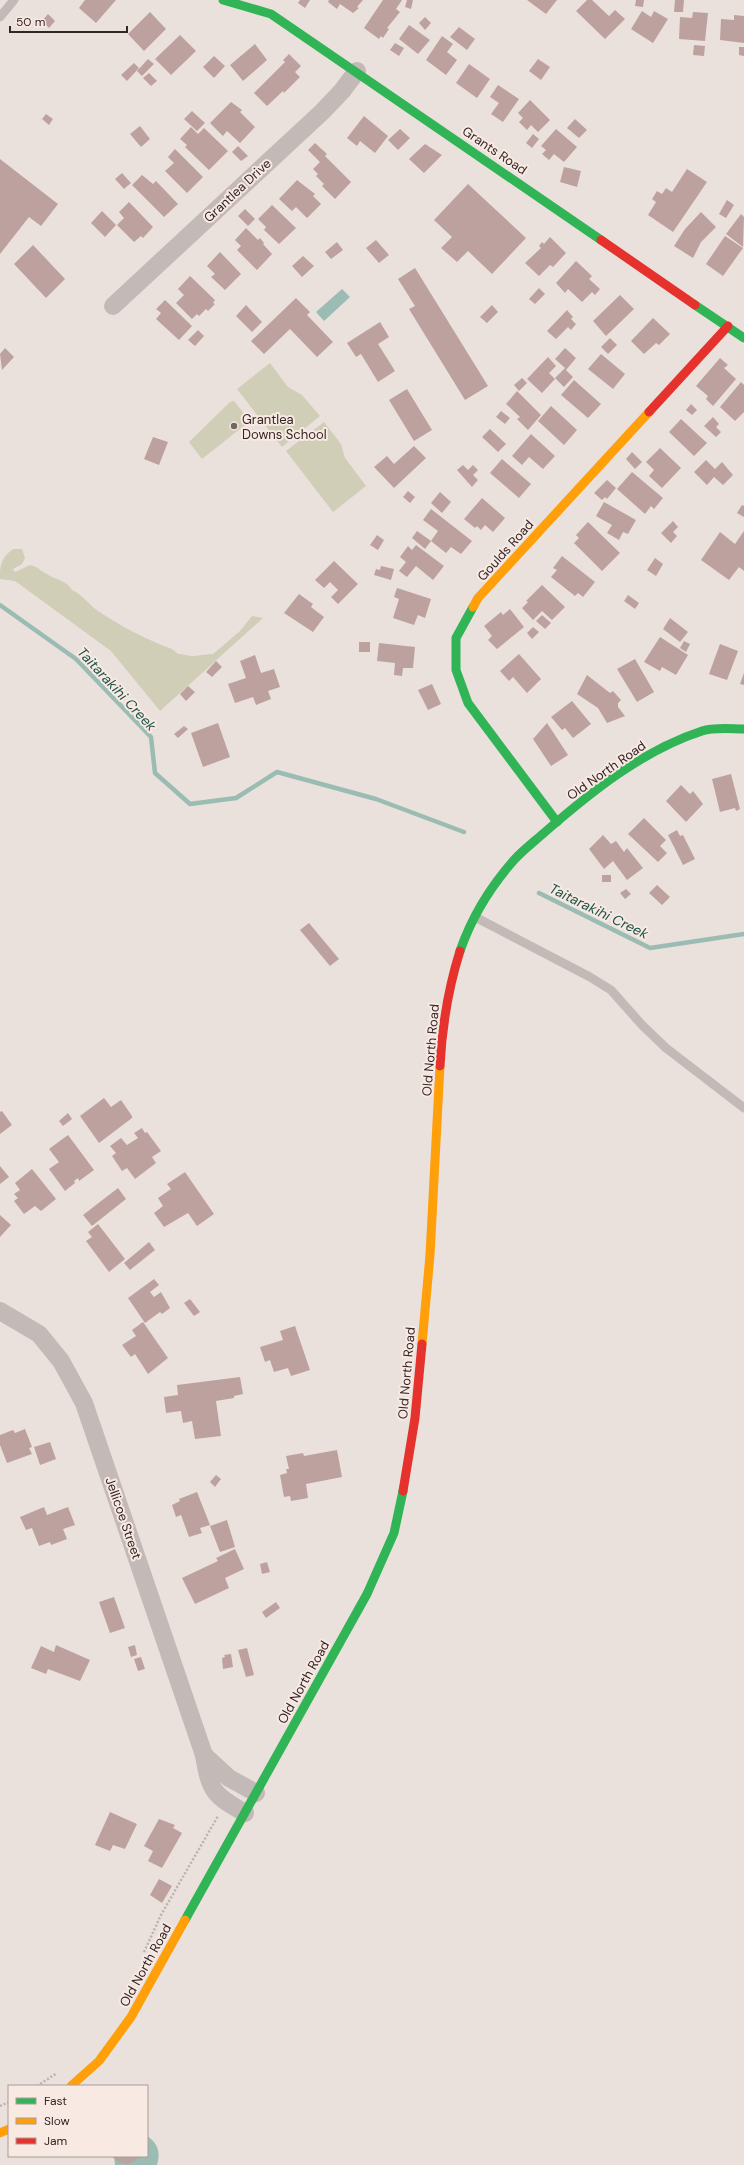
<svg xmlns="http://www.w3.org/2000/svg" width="744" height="2165" viewBox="0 0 744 2165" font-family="'DM Sans',sans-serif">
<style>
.green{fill:#d0ceb7}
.water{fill:#9abcb3}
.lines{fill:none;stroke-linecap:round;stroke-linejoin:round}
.stream{stroke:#9abcb3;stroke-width:4.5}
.building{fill:#bda19f}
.path{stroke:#bcb1af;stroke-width:2.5;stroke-dasharray:2 2;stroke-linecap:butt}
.lane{stroke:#c3b9b7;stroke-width:9}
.street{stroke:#c3b9b7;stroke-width:18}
.fast{stroke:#30b455;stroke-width:9}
.slow{stroke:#ff9f0a;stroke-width:9}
.jam{stroke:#e5322d;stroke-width:9}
.poi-dot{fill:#736765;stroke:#f8e9e3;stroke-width:1.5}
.labels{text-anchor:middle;stroke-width:4;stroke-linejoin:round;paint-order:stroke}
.street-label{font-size:13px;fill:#332625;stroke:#f8e9e3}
.poi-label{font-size:13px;fill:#332625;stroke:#f8e9e3;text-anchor:start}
.water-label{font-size:14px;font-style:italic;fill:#1c5349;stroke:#f8e9e3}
</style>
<rect width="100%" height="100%" fill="#eae1dd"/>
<!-- green -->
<g class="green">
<path d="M270,363l18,24 14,8 18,21 -38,31 -45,-58z"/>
<path d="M234,401l16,20 -48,38 -13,-17 41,-40z"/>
<path d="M324,422l17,22 4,14 21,28 -33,26 -47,-61z"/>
<path d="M13,549h9l3,9 -3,6 -9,5 2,3 15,-7c9,2 9,5 17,9 8,6 20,6 25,16 11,5 16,14 26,21 24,16 47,28 74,38l6,5c6,0 12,3 17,2 7,-1 11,-2 18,-2l27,-23 12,-15 11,2 -103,93 -49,-60 -96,-70 -15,-2c0,-14 1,-21 13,-30z"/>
</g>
<!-- water -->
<g class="water">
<path d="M342,289l8,8 -26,24 -8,-9z"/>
<path d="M147,2136c11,7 14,17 10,29h-42l-1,-9h33z"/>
</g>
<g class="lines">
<!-- stream -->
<g class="stream">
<path d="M0,605l76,54 75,78 4,36 35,31 46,-6 41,-26 99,27 88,33"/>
<path d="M539,893l111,55 94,-14"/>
</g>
</g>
<!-- building -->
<g class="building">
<path d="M85,0h31l-20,23 -17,-15z"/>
<path d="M300,0h10l-5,8 -7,-5z"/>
<path d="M329,0h34l-6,7 2,1 -6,5 -13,-9 -3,5 -9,-7z"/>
<path d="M383,0h19l-6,9 4,3 -13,16 2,1 -6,9 -2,-2 -2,3 -15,-11z"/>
<path d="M407,0h6l-2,9 -6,-2z"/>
<path d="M527,0h30l-11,14z"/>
<path d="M587,0h5l17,16 6,-6 10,9 -20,20 -29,-28z"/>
<path d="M636,0h8l-1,7 -8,-1z"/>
<path d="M675,0h9l-1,12h-9z"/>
<path d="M642,11l9,6 3,-6 14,8 -15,24 -22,-14z"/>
<path d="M150,12l16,17 -22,22 -16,-17z"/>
<path d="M693,12l15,1 -3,28 -26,-2 1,-22 12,1z"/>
<path d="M48,14l7,7 -6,7 -7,-7z"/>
<path d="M734,15l10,1v27l-24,-3 1,-21 13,1z"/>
<path d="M425,17l6,6 -6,7 -6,-7z"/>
<path d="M409,25l21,15 -12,14 -19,-15z"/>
<path d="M459,27l16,12 -8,11 -17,-13z"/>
<path d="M180,35l16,16 -25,24 -16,-16z"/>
<path d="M442,36l11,8 -6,8 10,8 -11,15 -20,-15z"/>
<path d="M395,43l9,5 -5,8 -9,-6z"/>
<path d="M255,44l12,16 -24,21 -13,-16z"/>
<path d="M694,45l11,1 -1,10 -11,-1z"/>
<path d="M739,47h5v9l-5,-1z"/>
<path d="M289,54l12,12 -6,6 5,5 -16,16 -1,-2 -16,15 -13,-13 31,-31 -2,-2z"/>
<path d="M214,56l11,10 -11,12 -11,-11z"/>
<path d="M148,59l6,5 -12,12 -5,-5z"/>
<path d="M538,59l12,8 -9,13 -12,-9z"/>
<path d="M134,63l5,5 -12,13 -6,-6z"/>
<path d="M469,64l21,15 -13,19 -21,-15z"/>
<path d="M149,73l8,8 -6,5 -8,-8z"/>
<path d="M498,85l21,14 -16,23 -12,-8 8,-11 -9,-6z"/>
<path d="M530,100l20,20 -12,12 -7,-7 -4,5 -8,-8 4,-4 -5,-5z"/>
<path d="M231,102l11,8 -2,2 15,15 -15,16 -13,-12 -4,5 -13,-13z"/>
<path d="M192,111l13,12 -8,8 -13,-12z"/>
<path d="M46,114l7,5 -4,6 -7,-6z"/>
<path d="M364,116l24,20 -13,17 -15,-12 -3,5 -10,-8z"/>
<path d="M575,119l12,11 -8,8 -12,-10z"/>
<path d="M140,126l10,13 -9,8 -11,-13z"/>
<path d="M191,127l7,7 6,-6 24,23 -19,19 -24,-23 2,-2 -7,-6z"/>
<path d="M400,129l10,9 -12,12 -10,-10z"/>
<path d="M556,129l21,18 -13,15 -10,-8 -5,6 -7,-6 4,-4 -5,-4z"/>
<path d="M533,134l6,5 -7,9 -6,-5z"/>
<path d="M315,143l12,11 -2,2 26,26 -16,17 -13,-13 2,-2 -8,-8 2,-2 -5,-5 7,-7 -12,-12z"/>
<path d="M425,144l17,11 -18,18 -15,-14z"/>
<path d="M238,146l10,10 -7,5 -9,-9z"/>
<path d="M175,149l28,28 -16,16 -22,-22 9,-8 -6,-6z"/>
<path d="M0,159l58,45 -17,22 -12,-9 -29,37z"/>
<path d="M564,167l17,4 -4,16 -17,-5z"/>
<path d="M687,169l20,13 -34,50 -25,-17 8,-13 -4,-3 5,-8 5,3 4,-6 6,4z"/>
<path d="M122,173l9,10 -7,6 -9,-10z"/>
<path d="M142,175l11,9 3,-3 22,23 -14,13 -32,-32z"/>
<path d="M297,180l18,14 -2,2 8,8 -14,14 -11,-11 -4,4 -13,-12z"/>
<path d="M468,184l58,54 -34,36 -24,-23 -11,11 -16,-14 11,-11 -18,-17z"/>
<path d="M727,200l7,5 -8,13 -7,-4z"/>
<path d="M129,202l24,25 -10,11 -2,-2 -7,6 -17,-17 7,-7 -5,-6z"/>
<path d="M272,205l24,23 -17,16 -15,-14 2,-3 -8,-8z"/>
<path d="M245,209l10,10 -7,7 -10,-10z"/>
<path d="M102,211l14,14 -11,12 -14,-14z"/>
<path d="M701,212l15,15 -15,15 -8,16 -19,-12 11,-17z"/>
<path d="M741,214l3,3 -1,30 -17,-13z"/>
<path d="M246,228l12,12 2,-2 4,5 -1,1 9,10 -15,16 -20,-20 4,-4 -6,-6z"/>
<path d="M725,236l18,12 -20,28 -17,-12z"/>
<path d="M550,237l16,16 -13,14 -3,-2 -11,11 -14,-13 16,-15 -2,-2 3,-4 2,2z"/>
<path d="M376,240l13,15 -10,8 -13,-15z"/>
<path d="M337,242l6,8 -12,9 -6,-7z"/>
<path d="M33,245l32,34 -19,19 -32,-34z"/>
<path d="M220,252l21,22 -16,16 -14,-13 4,-3 -8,-8z"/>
<path d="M303,256l11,10 -12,11 -10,-11z"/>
<path d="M576,261l16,15 -3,3 11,10 -5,6 -3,-3 -10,10 -14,-13 -3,4 -9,-10z"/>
<path d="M415,268l73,118 -23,14 -56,-91 6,-3 -17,-27z"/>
<path d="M190,276l25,24 -2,3 2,1 -7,7 -2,-2 -7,7 -2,-2 -5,5 -16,-16 8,-8 -6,-6z"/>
<path d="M539,288l6,6 -10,10 -6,-5z"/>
<path d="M620,295l14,14 -28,27 -13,-15z"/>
<path d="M296,298l14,14 -3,3 26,27 -16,15 -27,-28 -26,25 -13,-13z"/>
<path d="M165,300l27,26 -13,14 -23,-21 5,-6 -5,-4z"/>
<path d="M246,305l16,17 -10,10 -16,-16z"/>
<path d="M492,305l6,7 -11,11 -7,-6z"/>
<path d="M567,310l6,7 -2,2 5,5 -5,6 -3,-3 -12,12 -9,-8z"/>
<path d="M653,318l17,16 -11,11 -3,-2 -12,11 -13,-13z"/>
<path d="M380,322l9,15 -11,7 17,27 -17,11 -17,-28 -5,3 -9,-14z"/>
<path d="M198,330l6,6 -9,10 -7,-6z"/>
<path d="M610,338l7,7 -9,9 -7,-7z"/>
<path d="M5,348l9,9 -12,13 -2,-16z"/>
<path d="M565,348l11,10 -10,12 7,7 -9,10 -9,-9 10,-10 -10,-9z"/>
<path d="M601,354l24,20 -12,15 -25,-20z"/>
<path d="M548,357l8,9 -7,7 6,6 -13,14 -15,-14z"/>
<path d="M720,358l8,7 -4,3 12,11 -23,27 -7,-7 2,-3 -12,-10z"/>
<path d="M522,378l5,5 -8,8 -5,-6z"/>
<path d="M574,380l27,24 -13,14 -27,-23z"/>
<path d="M741,382l3,3v27l-9,9 -15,-14z"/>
<path d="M407,389l25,41 -18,11 -25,-41z"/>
<path d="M517,391l24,24 -13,15 -11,-11 3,-2 -14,-13z"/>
<path d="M691,404l6,6 -5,5 -6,-5z"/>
<path d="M551,406l26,24 -13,15 -26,-24z"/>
<path d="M501,411l9,7 -5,6 -9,-7z"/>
<path d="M713,417l6,7 -3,3 5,5 -5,5 -12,-11z"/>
<path d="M681,419l26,24 -13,13 -25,-24z"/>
<path d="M490,429l16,15 -8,8 -16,-15z"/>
<path d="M531,434l24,22 -12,13 -14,-12 -7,8 -10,-9z"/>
<path d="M153,437l15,5 -9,23 -15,-6z"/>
<path d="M414,446l12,12 -32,30 -20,-21 13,-11 7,8z"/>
<path d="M660,448l21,20 -19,20 -13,-12 5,-6 -8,-8z"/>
<path d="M632,452l10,10 -7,7 -9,-10z"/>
<path d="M502,459l29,25 -12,14 -29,-25z"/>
<path d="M706,460l9,9 7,-7 11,13 -10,10 -9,-8 -7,8 -13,-13z"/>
<path d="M463,465l5,5 5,-5 5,5 -5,5 5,5 -6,7 -15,-17z"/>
<path d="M632,472l31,26 -9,11 -3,-3 -6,8 -28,-25z"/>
<path d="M607,480l9,8 -9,11 -2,-2 -3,3 -8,-7z"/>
<path d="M408,491l7,6 -5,6 -7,-6z"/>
<path d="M440,492l11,10 -9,11 -11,-10z"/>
<path d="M482,498l23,20 -12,14 -8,-7 -4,5 -4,-4 -2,2 -11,-9z"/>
<path d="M604,502l32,18 -8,14 -5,-2 -4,8 -12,-7 5,-8 -16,-9z"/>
<path d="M742,505l2,1v11l-7,-4z"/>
<path d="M431,509l41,32 -11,13 -10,-7 -5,6 -15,-12 7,-10 -15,-11z"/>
<path d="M673,521l5,6 -5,5 4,4 -6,7 -10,-10z"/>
<path d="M588,522l32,31 -18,18 -28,-28 5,-5 -3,-3z"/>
<path d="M417,531l14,10 -6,8 -13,-11z"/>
<path d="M744,531v40l-5,-4 -10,13 -28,-20 19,-28 15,12z"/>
<path d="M377,535l7,5 -6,10 -8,-5z"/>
<path d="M416,545l28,21 -11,14 -17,-14 -9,11 -8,-6 7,-9 -6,-5 8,-11 4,4z"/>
<path d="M562,556l33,26 -12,15 -5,-4 -3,3 -24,-19 6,-7 -4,-2z"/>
<path d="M655,558l8,6 -7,12 -9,-6z"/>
<path d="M334,561l24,23 -20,20 -7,-7 7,-7 -8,-8 -6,6 -9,-8z"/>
<path d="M381,566l13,3 -3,11 -17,-5 2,-6 4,1z"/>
<path d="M542,585l23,22 -13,13 -10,-9 -9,9 -11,-12 6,-6 -2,-1z"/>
<path d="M397,588l34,11 -6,19 -7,-3 -4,10 -21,-7 6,-19 -5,-2z"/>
<path d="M299,594l14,10 -2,3 13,10 -11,15 -29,-19z"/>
<path d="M628,595l11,8 -4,6 -11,-8z"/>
<path d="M510,609l14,18 -27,22 -9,-9 4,-4 -8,-10 17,-14 2,3z"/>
<path d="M542,615l9,8 -6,6 -9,-8z"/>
<path d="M670,618l18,14 -8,10 -17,-13z"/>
<path d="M533,627l6,5 -7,7 -5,-6z"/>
<path d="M660,637l28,18 -12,20 -14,-8 -2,4 -16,-9z"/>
<path d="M684,641l6,3 -4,8 -6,-4z"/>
<rect x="359" y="642" width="11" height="10"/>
<path d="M379,643l36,4 -2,21h-10l-1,8 -8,-1 1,-12 -18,-2z"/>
<path d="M720,644l18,7 -11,29 -18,-6z"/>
<path d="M519,654l22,25 -14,14 -14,-16 -4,4 -9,-10z"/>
<path d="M255,655l6,18 13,-4 6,18 -12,4 3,8 -15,6 -3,-8 -18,6 -7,-19 18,-6 -6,-17z"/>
<path d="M635,659l19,33 -17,10 -20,-33z"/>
<path d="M216,661l6,6 -10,10 -6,-5z"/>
<path d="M744,673v12l-4,-1z"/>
<path d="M587,675l23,18 3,-2 8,9 -3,3v4l7,9 -18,7 -9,-15 -21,-14z"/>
<path d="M432,684l9,20 -13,6 -10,-20z"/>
<path d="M188,686l7,6 -9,9 -6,-7z"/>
<path d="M572,701l19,23 -18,14 -8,-10 -3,2 -11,-13z"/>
<path d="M218,723l12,34 -27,10 -12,-34z"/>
<path d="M547,723l21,32 -17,11 -18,-27z"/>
<path d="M184,726l4,3 -10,9 -4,-4z"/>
<path d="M731,774l9,35 -4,2 -1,-3 -15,4 -8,-33z"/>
<path d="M681,785l9,9 3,-3 10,13 -17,18 -20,-21z"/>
<path d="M644,818l22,22 -6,6 7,7 -9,9 -30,-28z"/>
<path d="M677,830l3,6 3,-1 12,24 -12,6 -15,-30z"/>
<path d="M603,835l8,9 5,-3 8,11 3,-4 16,20 -16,12 -14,-19 -9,8 -15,-20z"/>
<rect x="602" y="875" width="9" height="7"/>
<path d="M657,885l13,12 -8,8 -13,-12z"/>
<path d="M626,889l5,5 -6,5 -5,-6z"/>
<path d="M309,923l30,36 -9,7 -30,-36z"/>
<path d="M104,1098l7,9 10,-7 11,16v2l-33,25 -19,-27z"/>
<path d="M2,1111l10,14 -12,9v-22z"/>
<path d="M68,1113l4,6 -9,7 -4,-5z"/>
<path d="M142,1128l3,5 2,-1 14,19 -9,6 4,6 -21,16 -8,-11 -5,3 -10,-15 4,-3 -6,-7 11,-8 6,7 11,-7 -4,-5z"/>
<path d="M68,1135l26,35 -15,11 -1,-3 -4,3 1,2 -10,8 -16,-22 10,-7 -10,-13z"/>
<path d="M0,1166l9,11 -9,7z"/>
<path d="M32,1169l24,30 -15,12 -6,-5 -11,8 -10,-13 4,-3 -4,-4 6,-4 -5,-7z"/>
<path d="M185,1172l29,42 -17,12 -9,-13 -24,14 -10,-14 9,-7 -5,-8 13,-9 -4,-5z"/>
<path d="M118,1188l8,11 -34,27 -9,-11z"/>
<path d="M0,1215l11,10 -11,12z"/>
<path d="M98,1224l27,35 -16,13 -23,-31 6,-4 -4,-5z"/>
<path d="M149,1242l6,8 -25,20 -6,-7z"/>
<path d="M154,1279l5,6 -9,7 4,5 7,-5 9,16 -8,6 -2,-2 -15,11 -17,-25z"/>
<path d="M190,1299l10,13 -6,4 -10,-13z"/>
<path d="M143,1322l25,36 -20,16 -13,-20 -4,3 -9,-12 14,-9 -4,-6z"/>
<path d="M295,1326l15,44 -19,6 -3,-8 -14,4 -4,-12 -5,2 -5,-15 23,-7 -3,-9z"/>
<path d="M240,1377l3,17 -9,2v2l-18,3 5,35 -26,3 -3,-18 -9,2 -2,-12 -15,2 -2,-16 14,-2 -1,-10z"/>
<path d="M25,1429l7,18 -3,1 3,6 -25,9 -7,-18v-10l13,-5 2,3z"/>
<path d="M50,1442l6,17 -16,6 -6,-18z"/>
<path d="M337,1450l5,27 -36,7 2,14 -17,3 -1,-5 -6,1 -4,-22 7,-2 -1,-4h3l-3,-13 17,-3 1,3z"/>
<path d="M216,1475l5,4 -6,8 -5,-5z"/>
<path d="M197,1492l13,33 -10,3 2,5 -13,4 -8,-22 -5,2 -4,-12 8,-4 -1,-2z"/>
<path d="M44,1507l3,8 21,-8 7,18 -12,4 4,10 -16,6 -1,-3 -11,4 -7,-18 -6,2 -6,-13z"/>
<path d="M227,1520l8,27 -15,5 -10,-26z"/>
<path d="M235,1549l9,20 -19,9 4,10 -34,16 -13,-26 36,-17 -2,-3z"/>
<path d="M267,1562l3,10 -8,2 -2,-10z"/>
<path d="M114,1597l11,31 -15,5 -11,-31z"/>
<path d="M276,1602l4,6 -14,10 -4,-6z"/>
<path d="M56,1645l34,15 -10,21 -32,-12 -2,5 -15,-6 10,-22 13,6z"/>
<path d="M135,1645l2,10 -6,2 -3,-10z"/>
<path d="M247,1648l7,27 -8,2 -8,-27z"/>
<path d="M231,1654l2,13 -10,2 -1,-11 3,-1 -1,-2z"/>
<path d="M141,1657l4,12 -7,2 -4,-12z"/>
<path d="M110,1812l27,12 -12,25 -12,-4 -3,6 -15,-6z"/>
<path d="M159,1819l16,6 -2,3 9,5 -20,35 -14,-7 5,-10 -9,-5z"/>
<path d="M159,1879l13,7 -10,17 -12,-8z"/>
<path d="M111,2156h29l-7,6 -7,2 -7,-2z"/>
</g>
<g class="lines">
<!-- path -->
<g class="path">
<path d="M144,1952l17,-37 57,-99"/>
<path d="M37,2086l20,-13"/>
<path d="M0,2106l9,-4"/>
</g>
<!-- lane -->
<g class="lane">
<path d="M0,17l14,-17"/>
<path d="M475,917l115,60 21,13 31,35 24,23 78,60"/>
</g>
<!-- street -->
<g class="street">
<path d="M113,306l209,-194 20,-21 15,-20"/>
<path d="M0,1311l39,23 22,27 23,42 120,352c6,36 9,40 41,58"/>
<path d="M204,1755l25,23 27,15"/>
</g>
<!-- fast -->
<g class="fast">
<path d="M223,0l48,14 330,226"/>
<path d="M695,305l49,33"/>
<path d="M473,607l-17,31v32l12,33 89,119"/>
<path d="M460,951c11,-32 31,-65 54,-91 9,-10 21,-19 31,-28 46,-40 98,-82 157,-101 12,-4 29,-2 42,-2"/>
<path d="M185,1920l182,-326 27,-61 9,-42"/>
</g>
<!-- slow -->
<g class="slow">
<path d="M473,607l5,-9 171,-186"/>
<path d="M422,1344l8,-89 10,-189"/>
<path d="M71,2086l28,-25 32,-44 54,-97"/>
<path d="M0,2133l9,-4"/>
</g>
<!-- jam -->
<g class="jam">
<path d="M601,240l94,65"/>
<path d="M649,412l79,-86"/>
<path d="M440,1066c2,-39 8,-77 20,-115"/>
<path d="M403,1491l12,-73 7,-74"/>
</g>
</g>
<!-- markers -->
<circle class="poi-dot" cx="234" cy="426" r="4"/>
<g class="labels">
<!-- street labels -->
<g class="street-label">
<text transform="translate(495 150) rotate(34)" y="5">Grants Road</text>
<text transform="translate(237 190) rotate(-43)" y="5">Grantlea Drive</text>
<text transform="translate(505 550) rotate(-48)" y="5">Goulds Road</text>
<text transform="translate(606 770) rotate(-35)" y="5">Old North Road</text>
<text transform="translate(430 1050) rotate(-85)" y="5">Old North Road</text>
<text transform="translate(406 1373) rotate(-85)" y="5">Old North Road</text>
<text transform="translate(124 1518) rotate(71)" y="5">Jellicoe Street</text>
<text transform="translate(303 1682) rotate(-61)" y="5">Old North Road</text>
<text transform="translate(145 1965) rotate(-61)" y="5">Old North Road</text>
</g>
<!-- poi labels -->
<g class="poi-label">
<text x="242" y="424">Grantlea<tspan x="242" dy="15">Downs School</tspan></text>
</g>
<!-- water labels -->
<g class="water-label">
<text transform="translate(117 689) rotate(47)" y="5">Taitarakihi Creek</text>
<text transform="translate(599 911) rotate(26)" y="5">Taitarakihi Creek</text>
</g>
</g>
<!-- legend -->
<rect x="8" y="2085" width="140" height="72" fill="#f8e9e3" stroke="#a99b97"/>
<rect x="16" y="2098" width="20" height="6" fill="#30b455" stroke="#a99b97"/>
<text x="44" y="2105" font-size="12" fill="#332625">Fast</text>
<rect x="16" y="2118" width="20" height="6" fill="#ff9f0a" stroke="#a99b97"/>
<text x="44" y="2125" font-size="12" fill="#332625">Slow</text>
<rect x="16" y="2138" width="20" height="6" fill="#e5322d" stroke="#a99b97"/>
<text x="44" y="2145" font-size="12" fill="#332625">Jam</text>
<!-- scale -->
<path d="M10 26v6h117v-6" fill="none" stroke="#332625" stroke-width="2"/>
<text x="16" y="26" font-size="12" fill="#332625" stroke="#f8e9e3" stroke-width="3" paint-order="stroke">50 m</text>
</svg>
